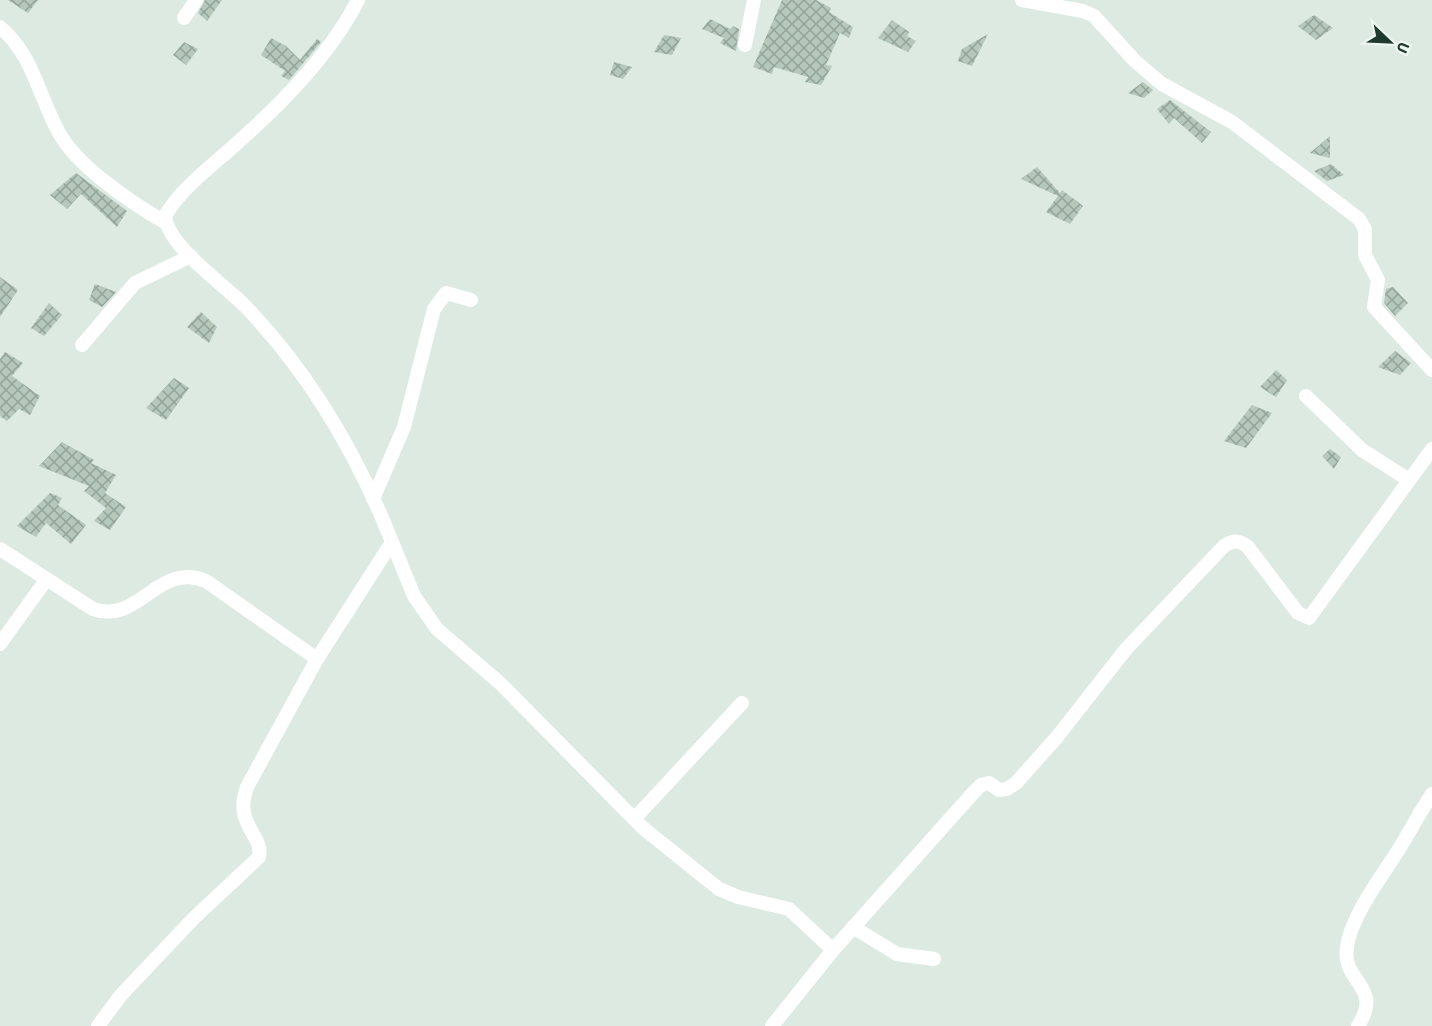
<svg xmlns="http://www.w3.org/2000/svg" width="1432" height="1026" viewBox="0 0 1432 1026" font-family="'Source Sans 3',sans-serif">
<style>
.building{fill:url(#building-cross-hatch)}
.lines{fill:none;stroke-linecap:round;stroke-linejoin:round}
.minor{stroke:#fff;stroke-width:14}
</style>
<defs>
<pattern id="building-cross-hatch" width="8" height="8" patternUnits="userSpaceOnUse" patternTransform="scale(1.5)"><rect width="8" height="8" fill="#b6c7bc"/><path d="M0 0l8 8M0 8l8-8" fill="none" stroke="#93a399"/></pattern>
</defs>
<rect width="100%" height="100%" fill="#ddeae1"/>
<!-- building -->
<g class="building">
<path d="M8,0h30l-10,13z"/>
<path d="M205,0h17l-15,21 -9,-8z"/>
<path d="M782,0h34l15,8 -2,4 24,15 -4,11 -9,-5 -14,32 6,1 -11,19 -16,-3 3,-5 -34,-10 -2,7 -19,-7z"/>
<path d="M1314,15l19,13 -17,12 -18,-14z"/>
<path d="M710,19l20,10 3,-3 6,3 -3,22 -16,-8 4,-5 -22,-9z"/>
<path d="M892,20l17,12 -2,4 9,5 -8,11 -30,-14z"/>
<path d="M988,34l-16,32 -14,-5 4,-12z"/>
<path d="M664,35l17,3 -9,17 -18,-3z"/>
<path d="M271,38l15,8 14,14 17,-21 4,3 -32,38 -8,-4 4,-5 -24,-16z"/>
<path d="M184,42l14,7 -12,16 -13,-10z"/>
<path d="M614,62l18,5 -9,12 -13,-4z"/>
<path d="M1143,82l10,8 -9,8 -16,-5z"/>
<path d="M1170,100l41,32 -9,11 -28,-25 -5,6 -12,-15z"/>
<path d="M1330,136v22l-20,-5z"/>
<path d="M1331,164l13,11 -17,6 -13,-10z"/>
<path d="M1037,167l23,26 2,-3 21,16 -13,18 -24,-12 12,-16 -37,-17z"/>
<path d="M76,173l51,38 -10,16 -36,-33 -14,15 -17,-14z"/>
<path d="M0,277l18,13 -18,27z"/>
<path d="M95,284l21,8 -14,15 -13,-7z"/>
<path d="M1393,287l15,16 -13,13 -11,-13 2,-14z"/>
<path d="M49,303l13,12 -18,21 -13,-8z"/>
<path d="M201,312l16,15 -8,16 -22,-16z"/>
<path d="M1395,351l16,12 -11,12 -22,-8z"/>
<path d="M5,352l18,11 -11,13 28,20 -10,19 -11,-6 -12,12 -7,-5v-57z"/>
<path d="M1276,370l11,10 -11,17 -16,-10z"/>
<path d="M174,378l15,10 -23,32 -20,-12z"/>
<path d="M1252,405l20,8 -26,35 -22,-7z"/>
<path d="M62,442l32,18 -3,3 25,12 -11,18 21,14 -16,23 -16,-9 12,-13 -22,-17 5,-5 -50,-20z"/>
<path d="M1330,449l11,8 -7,12 -12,-13z"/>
<path d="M50,493l12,5 -4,7 28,20 -15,19 -25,-21 -10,14 -19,-11z"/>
</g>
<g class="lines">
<!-- minor -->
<g class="minor">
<path d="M1022,0l61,11 11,5 41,45 27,23 70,38 127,97 6,10v26l13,25 -4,27 58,63"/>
<path d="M184,18l12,-18"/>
<path d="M0,27c33,28 38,67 58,104 18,35 74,72 108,92"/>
<path d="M745,45l9,-45"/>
<path d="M82,345l53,-62 56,-27"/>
<path d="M1306,396l56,54 47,30"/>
<path d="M373,499l31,-72 30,-118 12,-16 25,7"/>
<path d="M392,542l22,54 23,33 64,55 142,144 76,61 19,8 51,12 44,41"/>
<path d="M0,549l93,60c47,16 64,-48 113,-28l111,78"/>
<path d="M0,644l46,-64"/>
<path d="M634,819l108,-116"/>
<path d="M853,927l44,27 37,5"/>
<path d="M98,1026l23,-31 73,-77 65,-61c5,-22 -26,-32 -12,-70l70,-128 75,-117c-34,-86 -82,-168 -146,-235 -22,-23 -78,-60 -81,-91 16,-28 47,-50 71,-72 46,-41 94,-89 122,-144"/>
<path d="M772,1026l61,-76 140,-157 8,-8 8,-2 10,7 8,-1 9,-6 41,-46 69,-88 98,-103c10,-6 15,-6 24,1l50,66 11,5 123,-169"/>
<path d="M1358,1026c26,-41 -17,-43 -11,-79 4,-31 35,-71 52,-98 11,-18 21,-37 33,-55"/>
</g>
</g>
<!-- north arrow -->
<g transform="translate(1390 42) rotate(113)" stroke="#edf6f0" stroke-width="4.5" paint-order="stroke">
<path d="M0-4.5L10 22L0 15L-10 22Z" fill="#1f392c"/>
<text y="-9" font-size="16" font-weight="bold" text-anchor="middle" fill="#1f392c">U</text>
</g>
</svg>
